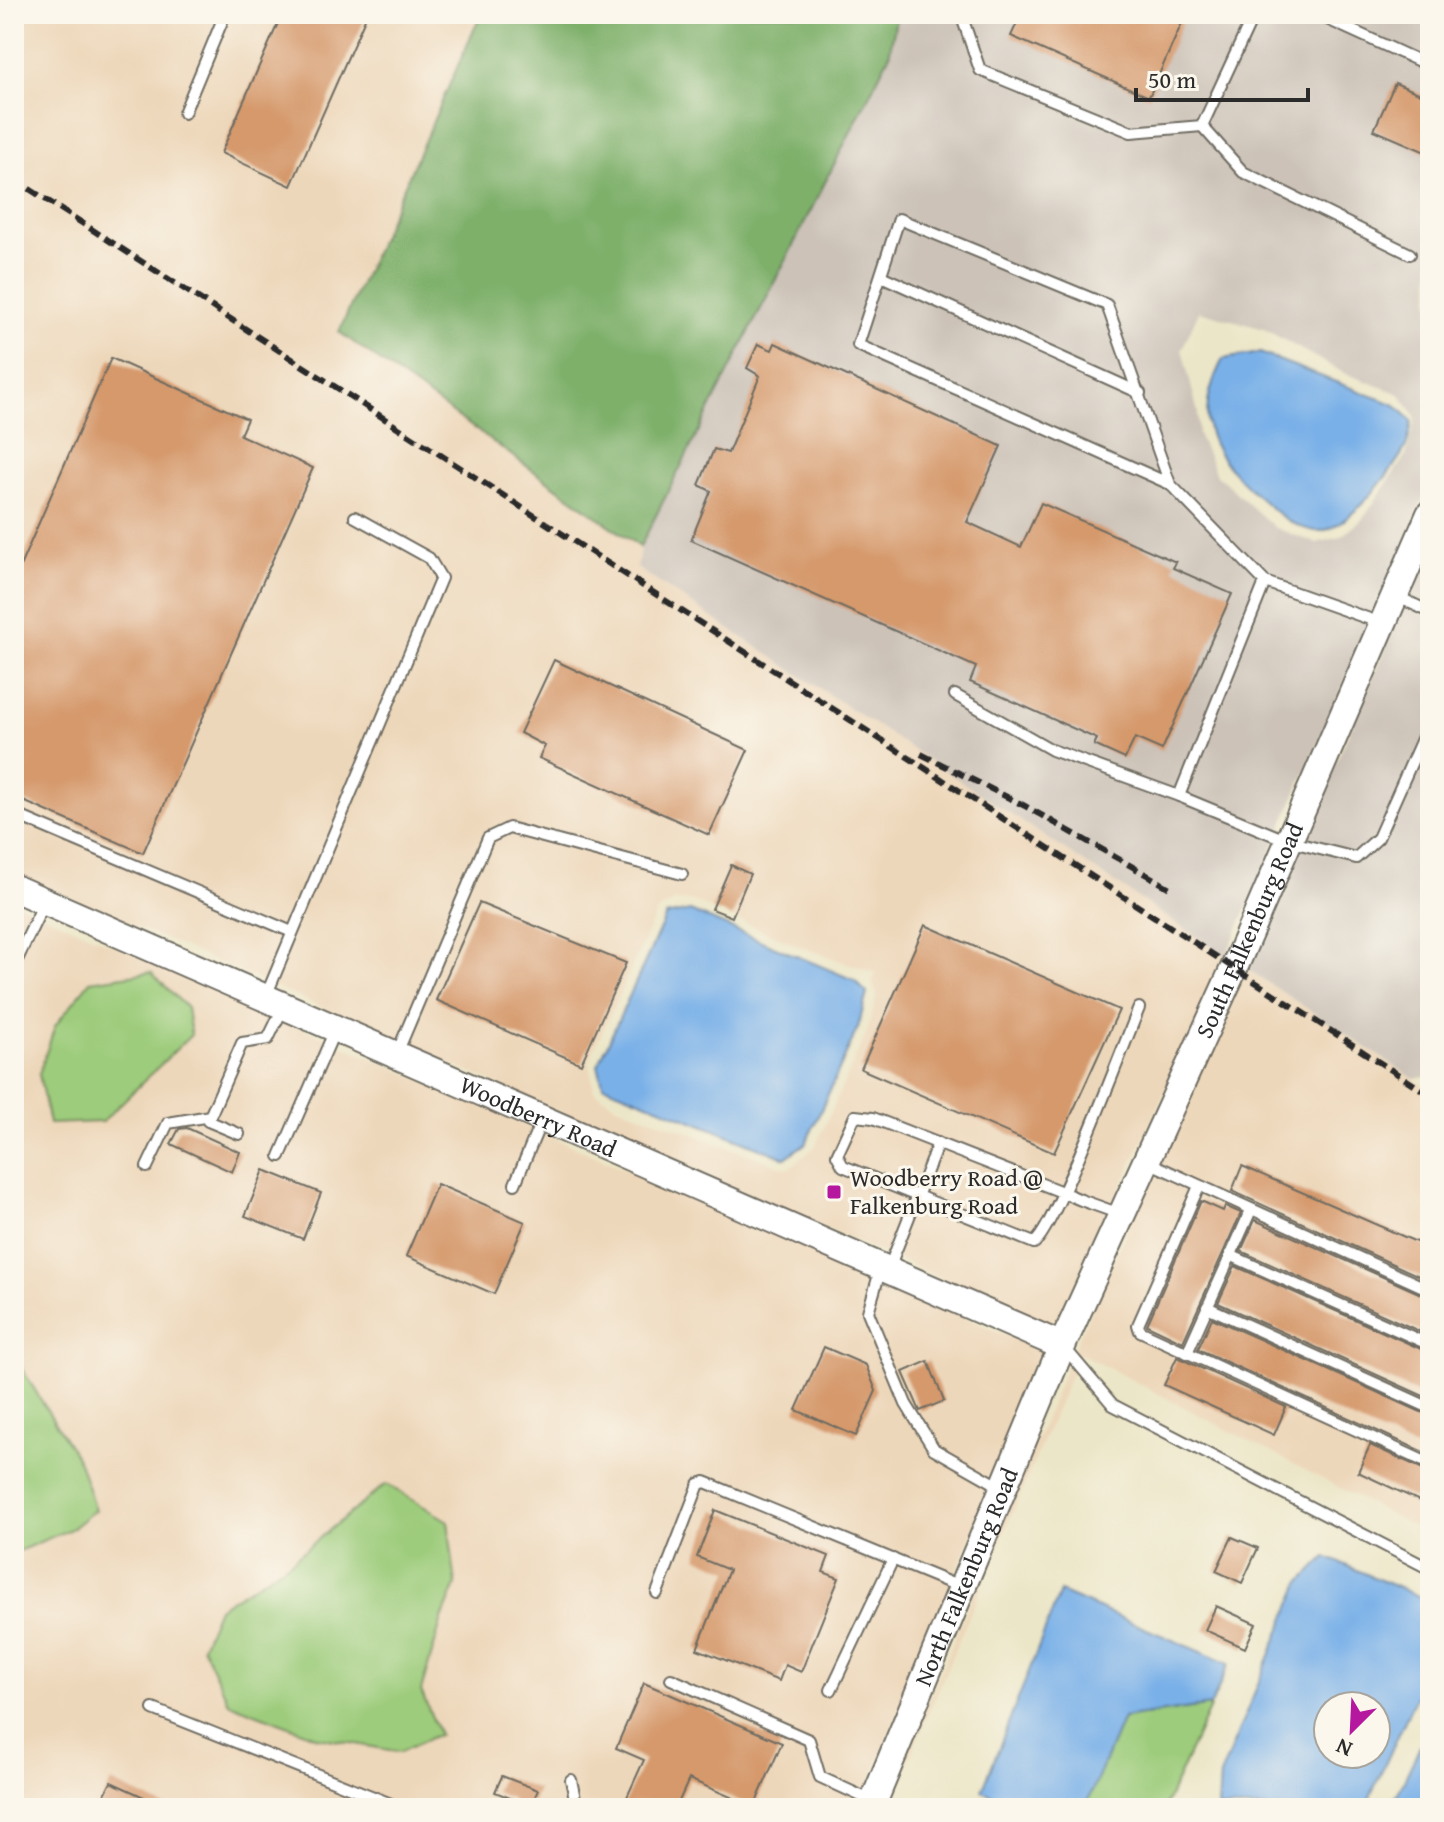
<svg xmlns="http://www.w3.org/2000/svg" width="1444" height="1822" viewBox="0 0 1444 1822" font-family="'Gentium Book Plus',serif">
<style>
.built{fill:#edd7ba;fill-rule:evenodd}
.industrial{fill:#ccc2b8;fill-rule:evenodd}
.green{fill:#9dcc7b;stroke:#647c53;stroke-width:2}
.forest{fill:#7eb06b;stroke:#546e4b;stroke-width:2}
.water{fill:#79b0e8;stroke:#526e8a;stroke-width:2;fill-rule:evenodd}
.building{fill:#d5996c}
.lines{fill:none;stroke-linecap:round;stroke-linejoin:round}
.service-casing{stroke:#6f6c62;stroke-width:14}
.tertiary-casing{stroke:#6f6c62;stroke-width:30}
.service{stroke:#fff;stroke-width:10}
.tertiary{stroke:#fff;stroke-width:26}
.rail{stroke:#2b2b2b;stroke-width:6;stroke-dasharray:12 6;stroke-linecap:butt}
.poi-dot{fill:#b5179e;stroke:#fbf7ec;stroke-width:3}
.labels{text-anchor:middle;stroke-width:6;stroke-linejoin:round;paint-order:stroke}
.street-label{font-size:24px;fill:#2b2b2b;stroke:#fbf7ec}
.poi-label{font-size:24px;fill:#2b2b2b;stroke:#fbf7ec;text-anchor:start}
</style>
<rect width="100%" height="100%" fill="#fbf7ec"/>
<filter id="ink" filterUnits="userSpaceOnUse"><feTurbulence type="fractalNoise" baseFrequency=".0125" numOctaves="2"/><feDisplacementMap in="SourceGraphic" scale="16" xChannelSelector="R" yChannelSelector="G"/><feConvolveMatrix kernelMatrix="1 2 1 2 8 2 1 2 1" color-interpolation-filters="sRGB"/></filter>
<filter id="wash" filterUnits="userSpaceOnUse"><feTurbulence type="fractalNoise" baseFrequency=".006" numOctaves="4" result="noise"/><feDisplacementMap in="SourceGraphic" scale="32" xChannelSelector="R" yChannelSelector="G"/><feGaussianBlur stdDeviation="1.8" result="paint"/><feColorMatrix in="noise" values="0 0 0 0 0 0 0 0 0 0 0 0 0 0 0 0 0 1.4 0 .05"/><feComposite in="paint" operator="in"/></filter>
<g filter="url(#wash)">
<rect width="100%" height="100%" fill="#ece6c8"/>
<!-- built -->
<g class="built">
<path d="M14,14h467l-141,318 300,215 -3,21 589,388 -169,373 -1043,-456zM675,901h19l110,47 72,25 -4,9 5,13 -10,38 -52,114 -27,22 -171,-63 -23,-15 -5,-30 68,-150z"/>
<path d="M14,902l1032,451 -187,455h-845v-255l57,-24 -28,-127 -29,-46zM55,1026l136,9 -89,86 -53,3 -10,-50zM340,1520l116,65 -14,34 -21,72 18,43 -39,18 -82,-15 -100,-129 71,-45z"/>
<path d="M1246,969l184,121v445l-350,-182 -192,455h-3l188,-458z"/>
</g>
<!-- industrial -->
<g class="industrial">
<path d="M897,14h533v469l-204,473 -589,-388 3,-21 249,-491zM1199,311l65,18 80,44 56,21 12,17 4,7 -10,37 -43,64 -22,18 -25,6 -41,-15 -59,-54 -18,-40v-21l-16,-64z"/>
<path d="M1430,544v532l-16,3 -167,-110z"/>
</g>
<!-- green -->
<g class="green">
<path d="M151,972l36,36 4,27 -89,87 -53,2 -10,-50 16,-48 35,-45z"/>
<path d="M14,1356l65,106 16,48 -24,19 -57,24z"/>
<path d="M386,1484l62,37 8,64 -14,34 -21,72 18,43 -39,18 -82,-15 -89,-34 -27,-57 16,-38 71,-45z"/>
<path d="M1211,1705l-47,103h-79l38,-90z"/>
</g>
<!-- forest -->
<path class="forest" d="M481,14h416l-8,42 -249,491 -301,-215z"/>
<!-- water -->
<g class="water">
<path d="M1260,353l136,52 16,16c-2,9 -3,21 -8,29 -13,23 -60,84 -88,81 -23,-3 -41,-19 -57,-34 -48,-43 -69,-74 -36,-138z"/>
<path d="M690,911l164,69 13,13 -9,35 -52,115 -21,15 -182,-73 -5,-20 68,-149z"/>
<path d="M1326,1557l104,44v65l-65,142h-147l2,-32 80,-193zM1328,1706h48v48h-48z"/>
<path d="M1060,1592l169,72 -18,41 -88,13 -38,90h-60l-43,-17z"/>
<path d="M1430,1725v83h-39z"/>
</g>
<g id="blocks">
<!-- building -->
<g class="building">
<path d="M282,14h85l-76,172 -70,-33z"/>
<path d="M1021,14h165l-37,83 -138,-61z"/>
<path d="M1395,83l35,15v56l-56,-24z"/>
<path d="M775,343l226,103 -34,76 54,25 20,-44 135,59 -3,6 59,26 -70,156 -27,-12 -10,21 -31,-14 3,-6 -127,-57 6,-15 -285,-127 20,-49 -12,-6 15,-36 14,4 32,-77 -13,-8 11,-24 14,6z"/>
<path d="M111,358l136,61 -7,16 73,33 -170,385 -129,-56v-217z"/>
<path d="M554,660l194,90 -39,85 -170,-77 6,-12 -25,-13z"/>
<path d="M731,865l19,9 -18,43 -20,-8z"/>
<path d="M479,903l147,60 -45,101 -145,-64z"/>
<path d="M925,925l194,85 -65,143 -193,-84z"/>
<path d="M187,1128l53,24 -8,20 -61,-28 8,-15z"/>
<path d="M1242,1166l188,82v33l-198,-90z"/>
<path d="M264,1170l57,23 -18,46 -58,-23z"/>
<path d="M437,1184l88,38 -31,72 -88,-38z"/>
<path d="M1201,1201l22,10 2,-5 16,7 -58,129 -36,-17z"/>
<path d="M1255,1220l175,78v38l-189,-85z"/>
<path d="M1235,1266l195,87v46l-212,-96z"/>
<path d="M1212,1318l218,98v39l-232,-106z"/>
<path d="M824,1347l42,18 10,26 -20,45 -60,-26z"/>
<path d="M1177,1357l109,50 -12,28 -110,-50z"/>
<path d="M928,1361l16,40 -24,10 -17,-39z"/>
<path d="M1370,1445l60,27v34l-72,-34z"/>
<path d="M715,1510l114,46 -6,16 16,6 -38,94 -16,-7 -6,16 -82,-32 32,-79 -32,-13z"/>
<path d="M1232,1537l26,11 -16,35 -26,-12z"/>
<path d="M1216,1606l40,18 -11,24 -40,-18z"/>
<path d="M644,1683l138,60 -28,64 -65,-28 -13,29h-54l22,-48 -28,-12z"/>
<path d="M502,1776l36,14 -8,18h-20l3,-9 -18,-7z"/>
<path d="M111,1782l57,26h-70z"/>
</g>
</g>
</g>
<g filter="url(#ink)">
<use href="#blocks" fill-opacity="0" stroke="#6f6c62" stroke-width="2"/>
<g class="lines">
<defs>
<g id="service">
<path d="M967,14l-3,9 16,47 151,62 71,-6"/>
<path d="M1254,14l-52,112 41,46 167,82"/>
<path d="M1316,14l114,52"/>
<path d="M184,113l41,-99"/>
<path d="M881,276l259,117"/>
<path d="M1170,484l-63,-179 -208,-86 -41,126 312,139 95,98"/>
<path d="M1396,596l34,16"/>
<path d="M955,695l97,55 127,46 86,-214 116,41"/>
<path d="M1179,796l109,45 68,17 22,-20 52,-117"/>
<path d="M14,814l278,118"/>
<path d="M14,966l30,-63"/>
<path d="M266,996l175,-418 -12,-20 -74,-41"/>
<path d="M397,1053l91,-215 21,-10 173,46"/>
<path d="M239,1134l-31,-13 34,-78 26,-4 16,-33"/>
<path d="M280,1156l55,-126"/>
<path d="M1148,1162l282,128"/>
<path d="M147,1167l21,-44 42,-7"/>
<path d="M515,1184l27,-65"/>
<path d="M1199,1186l-61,139 2,6 290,133"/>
<path d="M1120,1214l-39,-14 -19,-8 -189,-74 -18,-2 -18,39 6,11 191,77c21,-14 90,-199 105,-235"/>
<path d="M1230,1255l200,90"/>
<path d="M881,1268l-13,44 38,92 28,45 67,38"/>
<path d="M889,1268l49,-125"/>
<path d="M1207,1307l223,101"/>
<path d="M1064,1347l49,58 317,164"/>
<path d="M1187,1353l64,-143"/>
<path d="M657,1593l42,-109 6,-2 255,105"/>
<path d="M671,1679l138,61 11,37 52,24"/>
<path d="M831,1690l62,-131"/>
<path d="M153,1709l248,99"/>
<path d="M571,1780l6,28"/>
</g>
<g id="tertiary">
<path id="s1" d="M14,888l1048,458"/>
<path id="s2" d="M871,1808l191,-462 172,-378 196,-454"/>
</g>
</defs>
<!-- service casing -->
<use href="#service" class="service-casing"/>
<!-- tertiary casing -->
<use href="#tertiary" class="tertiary-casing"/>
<!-- service -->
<use href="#service" class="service"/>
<!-- tertiary -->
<use href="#tertiary" class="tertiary"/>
<!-- rail -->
<g class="rail">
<path d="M14,179l1416,916"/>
<path d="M921,754l104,52 145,82"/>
</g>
</g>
</g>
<!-- markers -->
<rect class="poi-dot" x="826" y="1184" width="16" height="16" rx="4"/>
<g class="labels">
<!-- street labels -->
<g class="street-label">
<text dy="8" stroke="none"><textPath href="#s2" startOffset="956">South Falkenburg Road</textPath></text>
<text dy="8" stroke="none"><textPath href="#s1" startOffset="572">Woodberry Road</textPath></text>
<text dy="8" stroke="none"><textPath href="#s2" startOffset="250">North Falkenburg Road</textPath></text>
</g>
<!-- poi labels -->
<g class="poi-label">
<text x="850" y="1186">Woodberry Road @<tspan x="850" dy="28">Falkenburg Road</tspan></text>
</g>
</g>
<!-- margin -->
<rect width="1444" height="1822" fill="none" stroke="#fbf7ec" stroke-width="48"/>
<!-- north arrow -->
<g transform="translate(1352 1730) rotate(204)"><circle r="38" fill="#fbf7ec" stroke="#a8a59f" stroke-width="2"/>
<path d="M0-6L14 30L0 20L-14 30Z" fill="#b5179e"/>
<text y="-12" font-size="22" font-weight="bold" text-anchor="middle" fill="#2b2b2b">N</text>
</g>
<!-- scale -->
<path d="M1136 88v12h172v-12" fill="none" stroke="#2b2b2b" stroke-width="4"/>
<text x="1148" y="88" font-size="24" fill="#2b2b2b" stroke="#fbf7ec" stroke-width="6" paint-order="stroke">50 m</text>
</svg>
